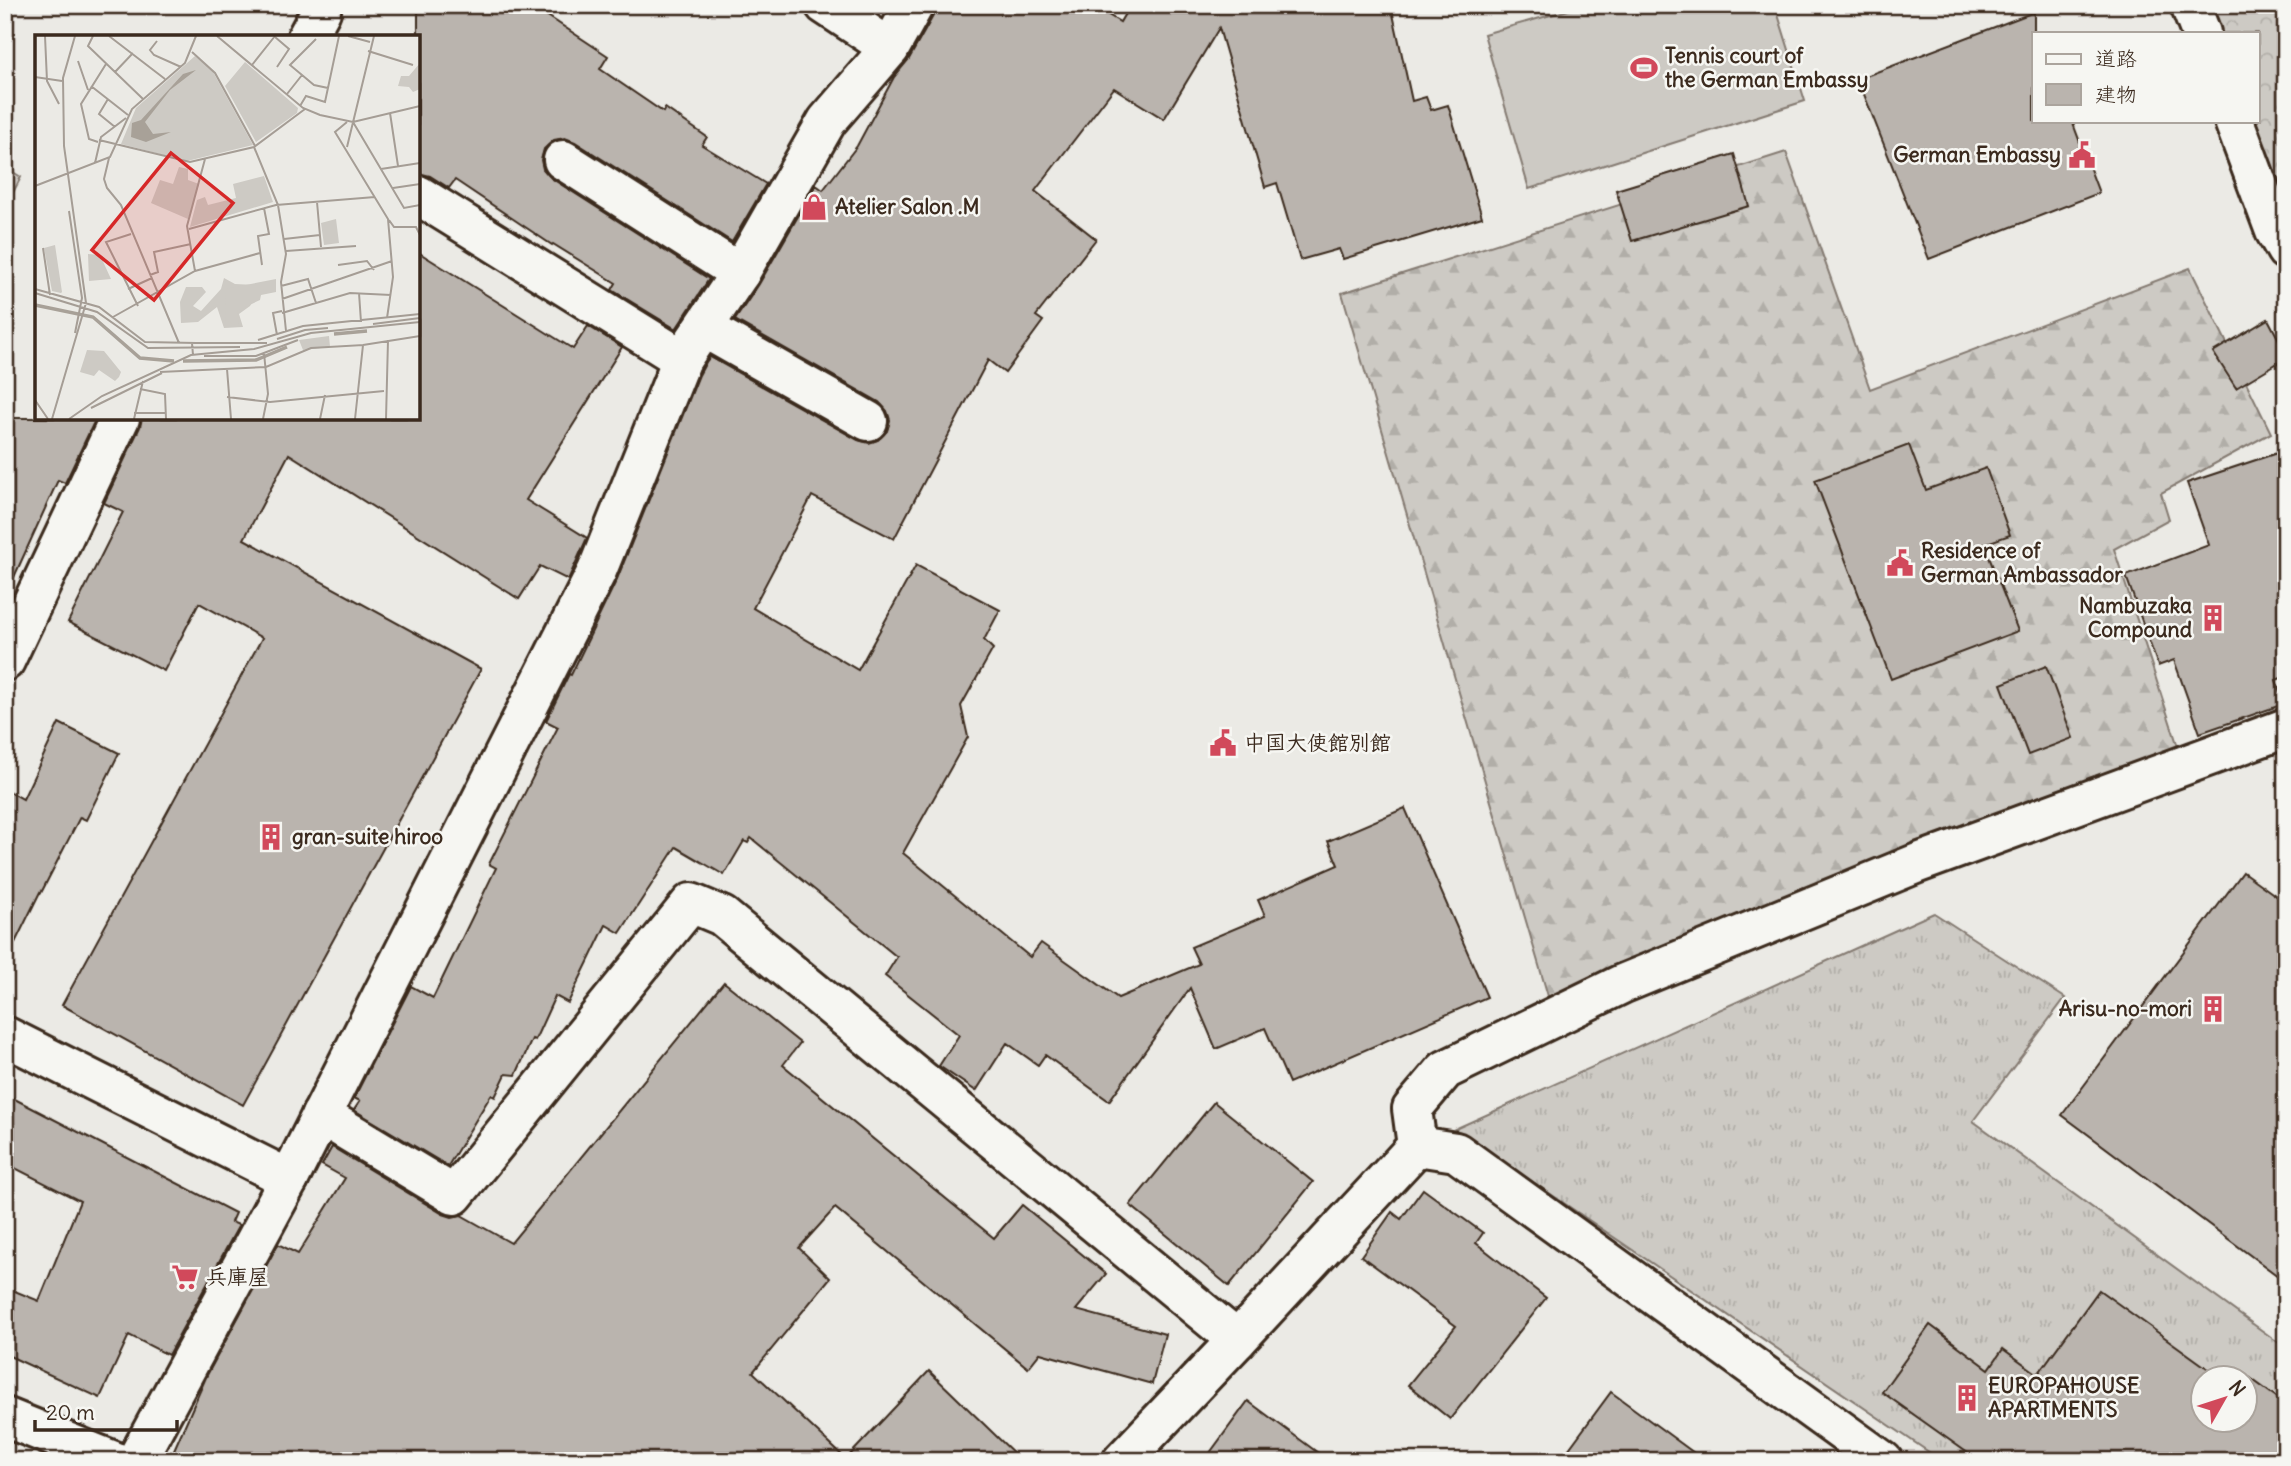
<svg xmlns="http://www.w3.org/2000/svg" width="2291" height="1466" viewBox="0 0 2291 1466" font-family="Delius,'Klee One',sans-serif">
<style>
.grass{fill:url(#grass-tufts);stroke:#847a71;stroke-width:2;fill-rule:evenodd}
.forest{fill:url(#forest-firs);stroke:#847a71;stroke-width:2}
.cemetery{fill:url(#cemetery-stones);stroke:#847a71;stroke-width:2}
.park{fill:url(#park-crowns);stroke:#847a71;stroke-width:2}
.pitch{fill:#cdcac4;stroke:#847a71;stroke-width:2}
.building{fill:#bab4ae;stroke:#3b2a1e;stroke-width:2}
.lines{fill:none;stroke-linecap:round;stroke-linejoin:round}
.minor-casing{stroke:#3b2a1e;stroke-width:44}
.minor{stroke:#f6f6f2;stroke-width:38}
.labels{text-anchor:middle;stroke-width:5;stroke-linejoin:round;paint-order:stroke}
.poi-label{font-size:21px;font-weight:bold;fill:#3b2a1e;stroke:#f6f6f2;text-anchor:start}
.inset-river{fill:none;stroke:#a8a198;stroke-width:3.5}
.inset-road{fill:none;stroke:#a59d95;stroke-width:2}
.view{fill:#d62828;fill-opacity:0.15;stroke:#d62828;stroke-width:3.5}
.inset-edge{fill:none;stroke:#3b2a1e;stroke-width:3.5}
</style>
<defs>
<pattern id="grass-tufts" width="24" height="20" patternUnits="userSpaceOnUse" patternTransform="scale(1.75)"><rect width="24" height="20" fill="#cdcac4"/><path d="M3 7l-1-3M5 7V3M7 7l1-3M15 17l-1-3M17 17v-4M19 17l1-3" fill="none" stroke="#b1aea8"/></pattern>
<pattern id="forest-firs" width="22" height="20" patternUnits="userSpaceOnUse" patternTransform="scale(1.75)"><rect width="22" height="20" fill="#cdcac4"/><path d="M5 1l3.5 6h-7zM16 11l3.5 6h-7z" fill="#b1aea8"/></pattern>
<pattern id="cemetery-stones" width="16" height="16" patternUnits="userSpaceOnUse" patternTransform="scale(1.75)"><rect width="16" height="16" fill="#cdcac4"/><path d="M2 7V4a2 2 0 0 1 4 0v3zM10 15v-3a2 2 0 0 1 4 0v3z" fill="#b1aea8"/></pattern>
<pattern id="park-crowns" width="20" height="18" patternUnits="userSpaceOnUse" patternTransform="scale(1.75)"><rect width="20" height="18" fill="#cdcac4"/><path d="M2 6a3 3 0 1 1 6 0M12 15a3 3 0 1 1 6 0" fill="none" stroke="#b1aea8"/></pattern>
</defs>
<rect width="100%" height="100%" fill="#ebeae5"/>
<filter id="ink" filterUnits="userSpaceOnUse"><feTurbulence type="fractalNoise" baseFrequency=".0143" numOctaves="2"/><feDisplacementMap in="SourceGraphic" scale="14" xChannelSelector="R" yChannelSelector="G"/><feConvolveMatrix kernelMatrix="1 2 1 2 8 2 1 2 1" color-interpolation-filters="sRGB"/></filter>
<g filter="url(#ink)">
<!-- grass -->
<path class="grass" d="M1934,913l131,85 -92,123 313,227v113h-344l-487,-332zM2204,1378h42v42h-42z"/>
<!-- forest -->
<path class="forest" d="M1786,152l84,237 320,-121 81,165 -110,60 8,26 -55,30 66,204 -630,250 -208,-710z"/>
<!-- cemetery -->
<path class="cemetery" d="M5,167l16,10 -16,31z"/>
<!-- park -->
<path class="park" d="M2209,5h77v206l-34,-90h6v-88h-38z"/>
<!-- pitch -->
<path class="pitch" d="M1586,5h189l30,96 -276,88 -45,-155z"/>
<!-- building -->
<g class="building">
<path d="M418,5h113l77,51 -8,13 63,43 2,-4 42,29 -5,8 64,39 -34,58 -157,-100 -10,-4 -11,2 -10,9 -3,11 2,9 8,9 158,101 -33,50 -64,-39 4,-7 -63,-39 -1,1 -97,-65 -6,8 -19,-12 -12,-3z"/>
<path d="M936,5h156l28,17 10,-17h261l21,96 14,-4 5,13 17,-5 34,112 -139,42 -4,-10 -39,11 -23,-77 -12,4 -46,-159 -55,91 -50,-31 -79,103 61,48 -60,77 7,5 -38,52 -17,-13 -94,179 -82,-43 -59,112 105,62 58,-105 84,45 -16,30 9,9 -32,57 7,31 -65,116 127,104 11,-14 77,55 81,-34 -8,-17 74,-31 -7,-16 80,-35 -10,-24 77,-33 82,189 -198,86 -24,-55 -49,21 -26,-61 -81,113 -64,-46 -7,10 -31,-22 -31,48 -37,-25 20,-31 -74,-59 12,-19 -146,-119 -3,5 -4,-2 -20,34 -48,-28 -56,86 -14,-8 -38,78 -13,-7 -20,44 -3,-1 -16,36 -10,-1 -11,23 -4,-2 -43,71 -94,-56 6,-9 -6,-3 57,-112 22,12 63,-130 -7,-4 69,-137 -12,-6 23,-47 2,1 46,-96 82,-204 7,-13 4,-5 148,83 11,3 9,-3 9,-9 3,-11 -3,-9 -8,-9 -144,-82 24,-36 57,-99 7,5 34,-44 37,-69 15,-18 24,-43z"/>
<path d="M2034,12v109h38l27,72 -170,66 -71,-180z"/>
<path d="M1734,154l15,52 -117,35 -16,-51z"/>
<path d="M418,252l155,97 15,-23 34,21 -96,153 61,38 -19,42 -28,-14 -21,33 -230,-145 -45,85 237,130 -238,436 -181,-100 200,-367 -63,-35 -35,68 -96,-49 55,-110 -19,-9 36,-76 2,-9h276z"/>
<path d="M2268,319l18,34v5l-50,30 -23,-36z"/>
<path d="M5,418h91l-31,65 -7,-3 -53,117z"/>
<path d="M1909,445l17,45 60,-22 24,67 -26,9 34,87 -127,48 -76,-199z"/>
<path d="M2286,450v226l-10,4 8,24 -84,29 -26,-73 -16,6 -32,-90 83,-31 -22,-62z"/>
<path d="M2046,666l27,72 -45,17 -27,-71z"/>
<path d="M59,723l60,30 -33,67 -6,-3 -39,76 -1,-1 -35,71v-174l18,10z"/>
<path d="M2243,872l43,31v379l-224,-167z"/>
<path d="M724,982l76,61 -17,22 211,173 28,-33 84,69 -30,36 89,24 -13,50 -112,-31 -12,15 -193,-160 -36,40 31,30 -77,94 93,87 83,-88 93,90h-853l38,-86 71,-131 20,10 47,-76 -23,-13 10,-18 111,67 9,3 9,-2 50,28z"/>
<path d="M5,1094l230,119 -4,9 8,3 -71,130 -39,-20 -29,63 -95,-44v-67l34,14 41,-100 -75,-38z"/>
<path d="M1214,1102l99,80 -84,104 -99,-81z"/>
<path d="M1423,1189l60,44 -7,10 70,55 -96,121 -42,-34 48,-59 -95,-70 31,-44 9,7z"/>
<path d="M2099,1290l122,88h-18v42h42v-35l5,-7 36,26v57h-307l-97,-69 48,-67 59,44 14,-20 35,25z"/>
<path d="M1611,1392l94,69h-145z"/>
<path d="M1248,1401l81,60h-125z"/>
</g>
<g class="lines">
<defs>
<g id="minor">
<path d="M825,5l65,43"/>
<path d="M2190,5l11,28"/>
<path d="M307,37l14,-26"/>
<path d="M2234,121l41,110 11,19"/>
<path d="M563,160l177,113"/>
<path d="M418,195l264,164"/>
<path d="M704,328l164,93"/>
<path d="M5,661l115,-243"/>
<path d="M5,1036l284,143"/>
<path d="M321,1115l133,80 237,-292 31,13 515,424"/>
<path d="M1417,1146l-5,-37 33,-39 177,-86 296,-121 368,-135"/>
<path d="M1417,1146l39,6 427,309"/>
<path d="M5,1417l109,44"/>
<path d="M136,1461l153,-282 308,-608 85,-212 58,-86 87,-152 63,-73 24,-43"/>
<path d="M1122,1461l115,-121 180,-194"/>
</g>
</defs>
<!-- minor casing -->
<use href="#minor" class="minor-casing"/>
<!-- minor -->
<use href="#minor" class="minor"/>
</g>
</g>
<!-- icons -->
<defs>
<symbol id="stadium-bare" viewBox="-9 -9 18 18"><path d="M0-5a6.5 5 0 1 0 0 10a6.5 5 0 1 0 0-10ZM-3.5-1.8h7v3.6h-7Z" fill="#d1495b" stroke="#f6f6f2" stroke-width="2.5" paint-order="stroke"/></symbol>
<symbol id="civic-bare" viewBox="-9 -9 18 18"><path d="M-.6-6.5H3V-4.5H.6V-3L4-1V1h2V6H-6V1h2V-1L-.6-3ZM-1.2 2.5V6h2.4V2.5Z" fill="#d1495b" stroke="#f6f6f2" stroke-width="2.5" paint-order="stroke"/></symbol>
<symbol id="shop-bare" viewBox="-9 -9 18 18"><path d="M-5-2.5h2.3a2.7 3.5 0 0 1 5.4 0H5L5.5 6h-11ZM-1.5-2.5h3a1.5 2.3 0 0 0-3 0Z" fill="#d1495b" stroke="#f6f6f2" stroke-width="2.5" paint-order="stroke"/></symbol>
<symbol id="building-bare" viewBox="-9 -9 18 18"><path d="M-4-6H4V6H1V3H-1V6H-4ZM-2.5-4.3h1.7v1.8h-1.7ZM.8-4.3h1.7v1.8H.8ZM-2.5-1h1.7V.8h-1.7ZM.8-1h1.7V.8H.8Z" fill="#d1495b" stroke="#f6f6f2" stroke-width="2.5" paint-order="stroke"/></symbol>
<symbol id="supermarket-bare" viewBox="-9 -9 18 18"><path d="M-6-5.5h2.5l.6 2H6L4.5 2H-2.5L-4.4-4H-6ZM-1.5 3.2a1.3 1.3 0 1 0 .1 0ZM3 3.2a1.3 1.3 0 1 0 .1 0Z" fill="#d1495b" stroke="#f6f6f2" stroke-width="2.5" paint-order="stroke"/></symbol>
</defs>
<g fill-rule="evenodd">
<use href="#stadium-bare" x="1625" y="49" width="38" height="38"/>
<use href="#civic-bare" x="2063" y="136" width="38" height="38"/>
<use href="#shop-bare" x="795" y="188" width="38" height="38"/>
<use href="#civic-bare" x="1881" y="544" width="38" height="38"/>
<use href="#building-bare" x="2194" y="599" width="38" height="38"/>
<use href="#civic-bare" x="1204" y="724" width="38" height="38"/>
<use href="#building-bare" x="252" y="818" width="38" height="38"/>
<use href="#building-bare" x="2194" y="990" width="38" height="38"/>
<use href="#supermarket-bare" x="166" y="1258" width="38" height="38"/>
<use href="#building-bare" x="1948" y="1379" width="38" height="38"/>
</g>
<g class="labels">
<!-- poi labels -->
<g class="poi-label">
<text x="1665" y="63">Tennis court of<tspan x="1665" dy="24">the German Embassy</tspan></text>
<text x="2061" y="162" text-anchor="end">German Embassy</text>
<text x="835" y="214">Atelier Salon .M</text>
<text x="1921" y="558">Residence of<tspan x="1921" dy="24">German Ambassador</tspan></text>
<text x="2192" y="613" text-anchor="end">Nambuzaka<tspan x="2192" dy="24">Compound</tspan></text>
<text x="1244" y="750">中国大使館別館</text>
<text x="292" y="844">gran-suite hiroo</text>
<text x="2192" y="1016" text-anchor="end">Arisu-no-mori</text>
<text x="206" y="1284">兵庫屋</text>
<text x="1988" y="1393">EUROPAHOUSE<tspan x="1988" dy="24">APARTMENTS</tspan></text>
</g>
</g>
<!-- overview -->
<g transform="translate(35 35)">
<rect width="385" height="385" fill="#ebeae5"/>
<path d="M229,141l9,26 -83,25 7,-27 8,-3 3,8 28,-7 -3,-14z" fill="#cdcac4"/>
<path d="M144,132l9,2v11l11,4 -11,35 -37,-16 9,-23 13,4zM189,243l11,6 21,1 3,7 -9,14 -11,8 4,13 -19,1 -7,-21 -19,15 -17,1 -1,-21 6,-15h16l4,5 -13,14 8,5 20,-22z" fill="#cdcac4"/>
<path d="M385,28v26l-7,3 -4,-5 -11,-1 3,-10h8zM53,219l12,1 11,24 -22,2zM241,244v13l-15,3 -1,5 -23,11 2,15 -13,-5 -1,-32z" fill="#cdcac4"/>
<path d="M160,21l17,14 41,75 -66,16 -66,-17 15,-36zM20,210l7,47 -1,1 -9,-2 -8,-43zM294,301l1,11 -27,3 -4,-10z" fill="#cdcac4"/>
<path d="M210,27l53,46 -1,5 -41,29 -31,-56zM301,184l3,24 -15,2 -3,-22zM52,315l17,1 17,21 -2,5 -4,4 -16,-11 -5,6 -14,-4z" fill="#cdcac4"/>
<path d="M161,35l-26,20 -25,32 8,12 18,-2 -25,10 -15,-5 1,-14 9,-3 42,-46z" fill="#a8a198"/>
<path class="inset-river" d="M0,270l58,12 47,41 34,3M299,299l33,-3M148,326l73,-1 31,-13"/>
<path class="inset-road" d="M10,1l2,45 12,23M58,1l-5,10 55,53M74,1l56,43M182,1l86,72 17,7 33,7 67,-16M313,1l22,6M240,2l14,12 -12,18M281,4l-26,26 24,20 14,3M122,6l-7,9 4,5 27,12M333,16l45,14M157,17l23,21 40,73M43,26l10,29M217,30l23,-29M80,37l18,-19M0,42l27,4M56,51l37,29M252,59l15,-19M73,64l-9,15 16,13M265,71l6,-10 19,6 14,-66M355,78l8,53M312,87l-12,10 53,87 5,58 -6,41M318,87l51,86 16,-3M64,105l91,22 64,-15 51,-38M63,107l-9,-3 -8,-35 25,-40M219,112l24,58 8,49 -5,28 5,49M312,112l27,-111M74,123l-5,21 3,9 14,17 58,138M60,128l6,-26 25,-19M346,134l39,-6M0,151l75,-29 22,-48 53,-46 11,-27M358,153l27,-4M282,167l4,45M34,176l13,87 -7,35M354,185l5,7h22l4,8M154,194l87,-24 99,-8M96,199l-25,8 32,64M249,204l36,-4M8,213l7,47M251,216l70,-5M227,230l-4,-29 11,-2 -5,-26M303,230l29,-4 7,9M160,236l-8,-45 18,-67M115,240l8,-3 -4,-20 37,-8M246,251l27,-7 8,24M0,254l64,18 46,35 51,1M93,254l24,-11M0,258l62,19 51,36 92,-1M324,258l2,29M247,264l110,-38M247,278l68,-20 41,2M78,282l82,-46 65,-18M338,289l47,-6M242,300l-4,-22 9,-2M242,304l28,-9 23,-2M223,305l45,-14 117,-12M328,310l57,-9M158,320l-1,-12h75M169,321h52l42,-16M192,334l4,50M125,337l106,-5 45,-19 52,-3 -8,74M105,354l25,5 1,25M192,362l43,5 114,-11M0,365l13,19M56,373l71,-35M99,378h32M17,384l34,-116 -22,-157 -1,-68 12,-42M34,384l33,-23 89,-41 63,-6 57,-16 109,-11M99,384l9,-38M228,384l5,-25 -4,-41M285,384l5,-24M351,384l2,-79"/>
<path class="view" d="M136,118l62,50 -79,97 -62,-50z"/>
<rect width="385" height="385" class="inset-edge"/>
</g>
<!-- margin -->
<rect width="2291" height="1466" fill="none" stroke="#f6f6f2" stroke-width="28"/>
<rect x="14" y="14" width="2263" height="1438" fill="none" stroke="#3b2a1e" stroke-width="2.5" filter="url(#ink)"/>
<!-- legend -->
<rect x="2032" y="32" width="228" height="91" fill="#f6f6f2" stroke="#aba49d" stroke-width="2"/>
<rect x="2046" y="54" width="35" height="10" fill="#f6f6f2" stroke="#aba49d" stroke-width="2"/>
<text x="2095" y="66" font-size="21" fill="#3b2a1e">道路</text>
<rect x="2046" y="84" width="35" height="21" fill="#bab4ae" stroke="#aba49d" stroke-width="2"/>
<text x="2095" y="102" font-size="21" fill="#3b2a1e">建物</text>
<!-- north arrow -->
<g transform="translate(2224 1399) rotate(51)"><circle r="33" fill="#f6f6f2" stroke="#aba49d" stroke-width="2"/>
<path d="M0-5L12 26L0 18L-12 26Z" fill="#d1495b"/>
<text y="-10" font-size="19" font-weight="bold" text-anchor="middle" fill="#3b2a1e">N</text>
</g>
<!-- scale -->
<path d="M35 1420v10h142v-10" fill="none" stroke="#3b2a1e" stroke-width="3.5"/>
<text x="46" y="1420" font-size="21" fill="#3b2a1e" stroke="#f6f6f2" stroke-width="5" paint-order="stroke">20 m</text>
</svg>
